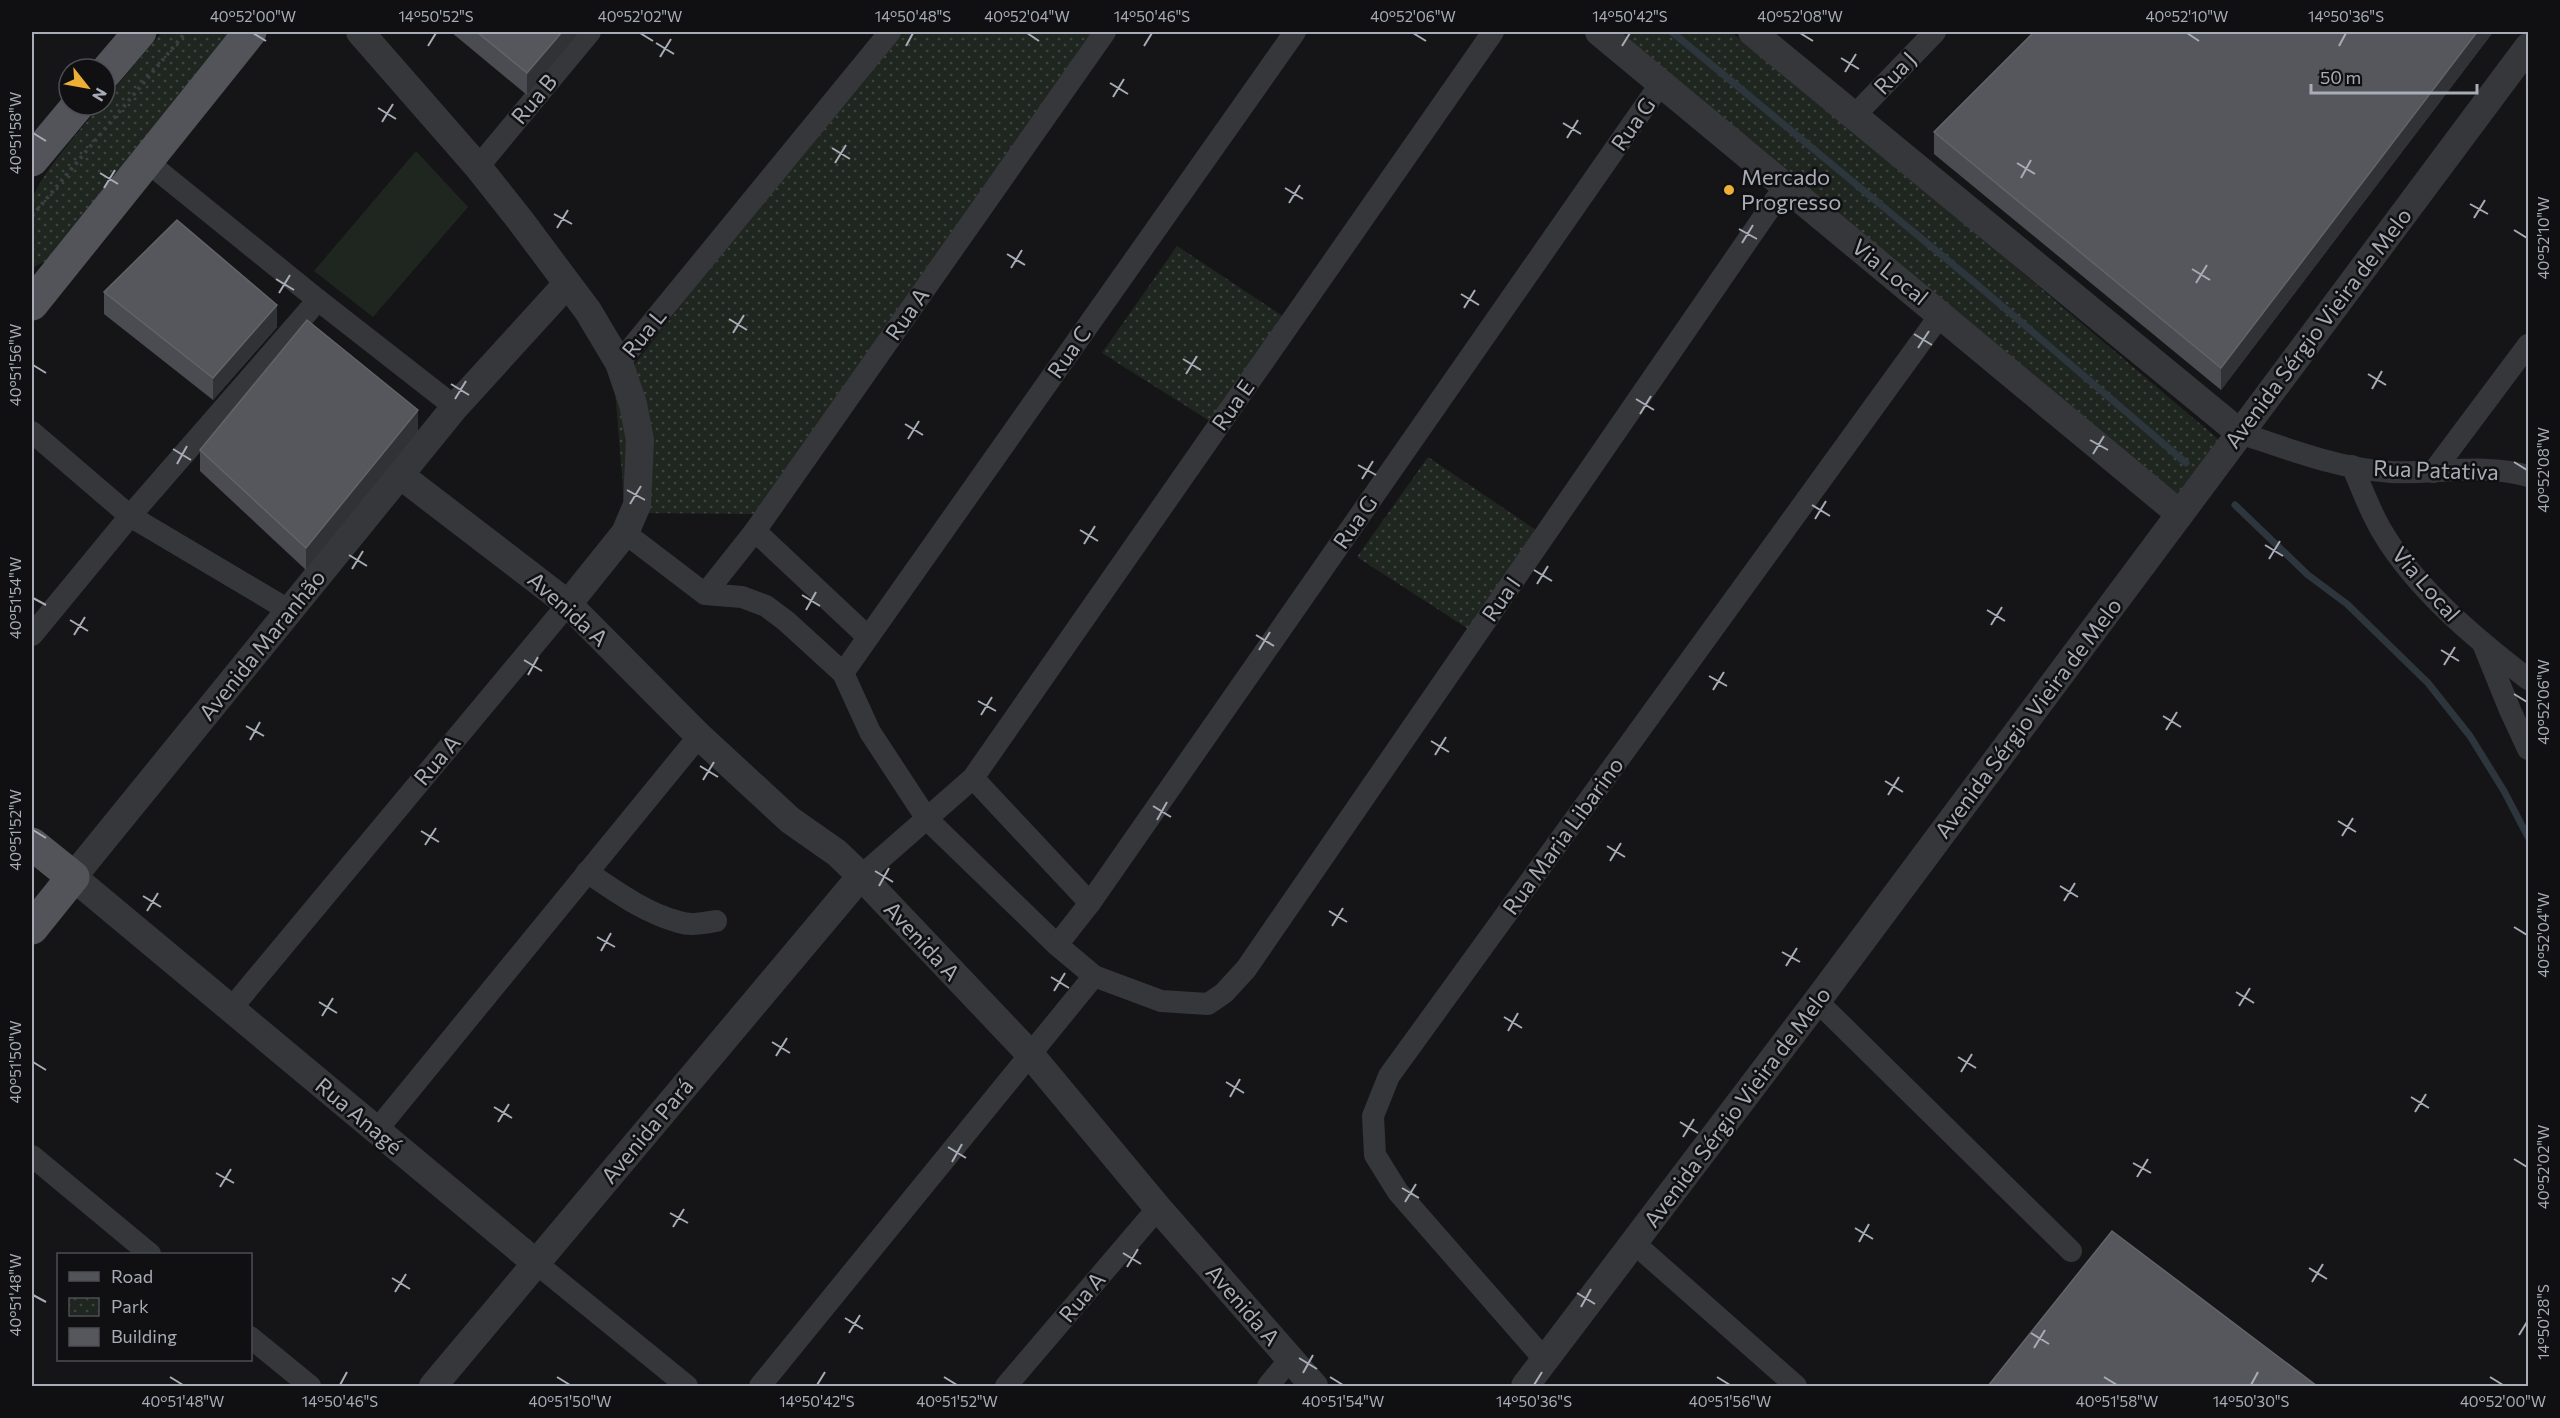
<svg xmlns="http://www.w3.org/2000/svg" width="2560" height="1418" viewBox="0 0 2560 1418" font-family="Commissioner,sans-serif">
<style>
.grass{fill:#1f2620}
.park{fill:url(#park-dots)}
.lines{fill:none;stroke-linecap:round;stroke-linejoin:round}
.stream{stroke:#2d363c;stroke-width:7}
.path{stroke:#3c3e42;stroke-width:4;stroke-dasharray:3 4.5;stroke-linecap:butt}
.minor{stroke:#36373b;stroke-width:22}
.tertiary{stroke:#36373b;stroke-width:28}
.primary{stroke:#52545a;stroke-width:33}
.wall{fill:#4b4c52}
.shaded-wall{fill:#313236}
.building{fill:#55575c;stroke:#62646a;stroke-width:1.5}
.ticks{fill:none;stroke:#a7acb6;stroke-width:2}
.poi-dot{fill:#eeaf35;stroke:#101012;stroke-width:2}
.labels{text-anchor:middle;stroke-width:5;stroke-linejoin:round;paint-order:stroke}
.street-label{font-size:22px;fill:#a7acb6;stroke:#101012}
.poi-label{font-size:22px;fill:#a7acb6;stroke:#101012;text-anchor:start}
.neatline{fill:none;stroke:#a7acb6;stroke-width:2}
.ticks-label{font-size:15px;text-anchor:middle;fill:#a7acb6}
</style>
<defs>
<pattern id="park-dots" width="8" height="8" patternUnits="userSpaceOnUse" patternTransform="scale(1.5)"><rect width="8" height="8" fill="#1f2620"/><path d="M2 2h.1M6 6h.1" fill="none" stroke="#3d433e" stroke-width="1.8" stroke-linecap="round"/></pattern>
</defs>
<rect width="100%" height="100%" fill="#151517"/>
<!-- grass -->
<path class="grass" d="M416,151l52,56 -95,110 -59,-46z"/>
<!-- park -->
<g class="park">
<path d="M162,32h82l-196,228 -16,8c0,-15 -4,-58 0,-69 10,-27 50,-71 69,-94h4v-5z"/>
<path d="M896,32h199l-330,482 -140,-1 -10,-124z"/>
<path d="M1615,32h116l156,126 331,281 -3,10 -33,45 -12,1z"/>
<path d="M1177,246l110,73 -71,106 -114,-72z"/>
<path d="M1428,457l108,73 -66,100 -113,-73z"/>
</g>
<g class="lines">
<!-- stream -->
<g class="stream">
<path d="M1672,32l302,250 212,181"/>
<path d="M2235,505l73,70 39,29 81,79 42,53 34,55 24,46"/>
</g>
<!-- path -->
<path class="path" d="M32,216l154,-184"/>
<!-- minor -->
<g class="minor">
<path d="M1855,115l80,-83"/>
<path d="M145,160l173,140 137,107"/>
<path d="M478,167l112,-135"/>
<path d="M619,363l271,-331"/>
<path d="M32,432l98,84 160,95"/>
<path d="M2240,433c48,16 99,36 151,39 45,2 93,-9 137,4"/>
<path d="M2352,466c10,22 18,46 31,67 34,57 93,106 145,146"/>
<path d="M2433,472l95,-127"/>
<path d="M755,531l113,106"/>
<path d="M625,533l80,61 37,3 24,9 20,15 57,52 27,59 57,87 130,126 37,31 67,25 47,3 16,-11 22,-24 539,-783"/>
<path d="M705,594l50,-63 350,-499"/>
<path d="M32,635l98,-119 188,-216"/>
<path d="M2484,646l26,64 18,39"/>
<path d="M843,673l452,-641"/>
<path d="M973,778l117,125"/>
<path d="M587,872c28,19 58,41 92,50 12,4 25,1 37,-1"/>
<path d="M861,876l112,-98 520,-746"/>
<path d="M1057,945l33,-42 571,-820"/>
<path d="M1817,1001l254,250"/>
<path d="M230,1010l338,-406"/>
<path d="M376,1131l323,-395"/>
<path d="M32,1156l118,98"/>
<path d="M1634,1243l162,143"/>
<path d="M536,1263l151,123"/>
<path d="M250,1337l60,49"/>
<path d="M1545,1360l-147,-168 -23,-37 -2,-39 16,-40 552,-762"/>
<path d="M760,1386l334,-410"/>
<path d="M1006,1386l152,-178"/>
<path d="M1268,1386l22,-27"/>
</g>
<!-- tertiary -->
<g class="tertiary">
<path d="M360,32l118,135 42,53 68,91 31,52 14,41 7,36 -3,65 -12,28 -57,71"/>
<path d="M1599,32l581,482"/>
<path d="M1752,32l488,401"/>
<path d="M400,475l168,129 131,132 91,84 47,33 24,23 168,177 129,155 156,178"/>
<path d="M536,1263l-463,-386 382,-470 112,-123"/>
<path d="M433,1386l428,-510"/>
<path d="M1525,1386l292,-385 711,-954"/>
</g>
<!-- primary -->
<g class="primary">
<path d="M105,73l35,-41"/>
<path d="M32,160l46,-55"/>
<path d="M32,304l218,-272"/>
<path d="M32,844l41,33 -41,51"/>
</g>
</g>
<!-- wall -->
<g class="wall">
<path d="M451,32h129l-53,63z"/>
<path d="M2034,32h459l-272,358 -287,-236v-22z"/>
<path d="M104,292l173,35 -64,73 -109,-86z"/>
<path d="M418,432l-112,138 -106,-99v-21z"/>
</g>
<!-- shaded-wall -->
<g class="shaded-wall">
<path d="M562,32h18l-53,63v-22z"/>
<path d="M2477,32h16l-272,358v-22z"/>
<path d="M277,305v22l-64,73v-22z"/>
<path d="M418,410v22l-112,138v-22z"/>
</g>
<!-- building -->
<g class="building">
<path d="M477,32h85l-35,41z"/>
<path d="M2034,32h443l-256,336 -287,-236z"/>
<path d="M177,220l100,85 -64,73 -109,-86z"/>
<path d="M307,320l111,90 -112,138 -106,-98z"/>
<path d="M2112,1231l205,155h-329z"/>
</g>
<!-- ticks -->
<path class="ticks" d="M253,33l13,8M640,33l13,8M1027,33l12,8M1413,33l13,8M1800,33l13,8M2187,33l12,8M656,43l18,11M428,46l8,-13M906,46l7,-13M1144,46l8,-13M1622,46l8,-13M2339,46l7,-13M660,57l11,-18M1841,58l18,11M1845,72l11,-18M1110,83l18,11M1113,97l11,-18M378,108l18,11M382,122l11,-18M1563,123l18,11M33,133l13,8M1567,138l11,-18M832,148l18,11M835,163l11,-18M2017,163l18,11M100,173l18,11M2021,178l10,-18M104,188l11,-18M1285,188l18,11M1289,203l11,-18M2470,204l18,10M554,214l18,10M2474,218l11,-18M557,228l11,-18M1739,229l18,10M2514,230l13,8M1742,243l11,-18M1007,254l18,11M1011,268l11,-18M2192,269l18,11M276,279l18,11M2196,283l11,-18M279,293l11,-18M1461,294l18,11M1464,308l11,-18M729,319l18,11M733,333l11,-18M1914,334l18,11M1918,348l11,-17M1183,359l18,11M33,365l13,8M1186,374l11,-18M2368,374l18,11M451,384l18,11M2372,389l10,-18M455,399l11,-18M1636,399l18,11M1640,414l11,-18M905,424l18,11M908,439l11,-18M2090,440l18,10M173,449l18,11M2093,454l11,-18M2514,462l13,8M177,464l10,-18M1358,465l18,10M1362,479l11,-18M627,490l18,10M630,504l11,-18M1812,505l18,11M1815,519l11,-18M1080,530l18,11M1084,544l11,-18M2265,545l18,11M349,555l18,11M2269,559l11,-18M352,569l11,-18M1534,570l18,11M1537,584l11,-18M802,595l18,11M33,598l13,7M806,610l10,-18M1987,610l18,11M70,620l18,11M1991,625l11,-18M74,635l11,-18M1256,635l18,11M1259,650l11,-18M2441,650l18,11M524,660l18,11M2444,665l11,-18M528,675l10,-18M1709,676l18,10M1713,690l11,-18M2514,694l13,8M978,701l18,10M981,715l11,-18M2163,716l18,11M246,726l18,10M2166,730l11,-18M250,740l10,-18M1431,741l18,11M1435,755l11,-18M700,766l18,11M703,780l11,-18M1885,781l18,11M1888,795l11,-18M1153,806l18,11M1157,820l10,-18M2338,821l18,11M33,830l13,8M421,831l18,11M2342,836l11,-18M425,845l11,-17M1607,846l18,11M1610,861l11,-18M875,871l18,11M879,886l10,-18M2060,886l18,11M143,896l18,11M2064,901l11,-18M147,911l11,-18M1329,911l18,11M1332,926l11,-18M2514,927l13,8M597,937l18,10M601,951l10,-18M1782,952l18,10M1786,966l11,-18M1051,977l18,11M1054,991l11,-18M2236,992l18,11M319,1002l18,11M2239,1006l11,-18M322,1016l11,-18M1504,1017l18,11M1508,1031l10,-18M772,1042l18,11M776,1056l11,-18M1958,1057l18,11M33,1062l13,8M1961,1072l11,-18M1226,1082l18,11M1230,1097l10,-18M2411,1097l18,11M494,1107l18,11M2415,1112l11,-18M498,1122l11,-18M1680,1122l18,11M1683,1137l11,-18M948,1147l18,11M2514,1159l13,8M952,1162l10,-18M2133,1163l18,10M216,1173l18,10M2137,1177l11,-18M220,1187l11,-18M1402,1188l17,10M1405,1202l11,-18M670,1213l18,10M673,1227l11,-18M1855,1228l18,11M1859,1242l10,-18M1123,1253l18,11M1127,1267l11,-18M2309,1268l18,11M392,1278l18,11M2312,1282l11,-18M395,1292l11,-18M1577,1293l18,11M33,1295l13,7M1581,1307l10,-18M845,1318l18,11M849,1333l11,-18M2031,1333l18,11M2519,1335l8,-13M2034,1348l11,-18M1299,1358l18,11M1303,1373l10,-18M170,1377l13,8M557,1377l13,8M944,1377l13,8M1330,1377l13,8M1717,1377l13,8M2104,1377l13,8M2490,1377l13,8M340,1385l7,-13M817,1385l8,-13M1534,1385l8,-13M2251,1385l7,-13"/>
<!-- markers -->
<circle class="poi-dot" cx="1729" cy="190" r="6"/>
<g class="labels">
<!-- street labels -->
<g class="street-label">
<text transform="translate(1895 73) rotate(-46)" y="8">Rua J</text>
<text transform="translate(534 99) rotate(-50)" y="8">Rua B</text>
<text transform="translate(1633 124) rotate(-55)" y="8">Rua G</text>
<text transform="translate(1890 272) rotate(39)" y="8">Via Local</text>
<text transform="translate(907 314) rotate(-55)" y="8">Rua A</text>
<text transform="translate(2318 328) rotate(-53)" y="8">Avenida Sérgio Vieira de Melo</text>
<text transform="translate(644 333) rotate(-51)" y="8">Rua L</text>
<text transform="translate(1069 352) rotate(-55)" y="8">Rua C</text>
<text transform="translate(1233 405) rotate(-55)" y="8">Rua E</text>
<text transform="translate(2436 470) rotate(2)" y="8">Rua Patativa</text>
<text transform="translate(1355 522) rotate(-55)" y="8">Rua G</text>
<text transform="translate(2426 584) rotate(49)" y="8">Via Local</text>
<text transform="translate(1501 599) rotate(-55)" y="8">Rua I</text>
<text transform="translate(568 609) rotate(42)" y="8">Avenida A</text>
<text transform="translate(262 645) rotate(-51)" y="8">Avenida Maranhão</text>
<text transform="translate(2028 718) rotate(-53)" y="8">Avenida Sérgio Vieira de Melo</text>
<text transform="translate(437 760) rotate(-50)" y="8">Rua A</text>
<text transform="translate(1563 836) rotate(-54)" y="8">Rua Maria Libarino</text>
<text transform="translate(922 941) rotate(47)" y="8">Avenida A</text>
<text transform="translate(1737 1107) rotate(-53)" y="8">Avenida Sérgio Vieira de Melo</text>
<text transform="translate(359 1116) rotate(40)" y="8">Rua Anagé</text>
<text transform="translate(647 1131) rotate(-50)" y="8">Avenida Pará</text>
<text transform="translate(1082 1297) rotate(-50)" y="8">Rua A</text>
<text transform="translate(1243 1305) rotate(49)" y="8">Avenida A</text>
</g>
<!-- poi labels -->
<g class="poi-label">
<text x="1741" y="185">Mercado<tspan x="1741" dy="25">Progresso</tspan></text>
</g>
</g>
<!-- border -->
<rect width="2560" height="1418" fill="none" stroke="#101012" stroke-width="66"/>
<!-- legend -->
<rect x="57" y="1253" width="195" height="108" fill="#101012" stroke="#4c4e54" stroke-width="1.5"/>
<rect x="69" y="1272" width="30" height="9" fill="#52545a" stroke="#4c4e54" stroke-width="1.5"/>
<text x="111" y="1283" font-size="18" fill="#a7acb6">Road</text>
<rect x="69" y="1298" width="30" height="18" fill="url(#park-dots)" stroke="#4c4e54" stroke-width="1.5"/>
<text x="111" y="1313" font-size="18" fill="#a7acb6">Park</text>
<rect x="69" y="1328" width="30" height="18" fill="#55575c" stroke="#4c4e54" stroke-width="1.5"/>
<text x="111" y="1343" font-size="18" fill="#a7acb6">Building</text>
<!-- north arrow -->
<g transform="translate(87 87) rotate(121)"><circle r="28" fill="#101012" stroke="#4c4e54" stroke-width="1.5"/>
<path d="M0-4.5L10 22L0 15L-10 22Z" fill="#eeaf35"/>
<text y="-9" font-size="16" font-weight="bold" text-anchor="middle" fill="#a7acb6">N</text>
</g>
<!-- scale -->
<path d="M2311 84v9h166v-9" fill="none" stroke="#a7acb6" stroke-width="3"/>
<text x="2320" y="84" font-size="18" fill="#a7acb6" stroke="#101012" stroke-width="4.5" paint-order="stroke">50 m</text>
<rect x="33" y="33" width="2494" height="1352" class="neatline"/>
<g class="ticks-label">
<text x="253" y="22">40°52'00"W</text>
<text x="436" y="22">14°50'52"S</text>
<text x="640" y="22">40°52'02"W</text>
<text x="913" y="22">14°50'48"S</text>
<text x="1027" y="22">40°52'04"W</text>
<text x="1152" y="22">14°50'46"S</text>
<text x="1413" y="22">40°52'06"W</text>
<text x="1630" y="22">14°50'42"S</text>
<text x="1800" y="22">40°52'08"W</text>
<text x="2187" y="22">40°52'10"W</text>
<text x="2346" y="22">14°50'36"S</text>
<text transform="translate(16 133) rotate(-90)" y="5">40°51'58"W</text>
<text transform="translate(2544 238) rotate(-90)" y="5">40°52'10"W</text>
<text transform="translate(16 365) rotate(-90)" y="5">40°51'56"W</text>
<text transform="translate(2544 470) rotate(-90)" y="5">40°52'08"W</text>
<text transform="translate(16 598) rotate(-90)" y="5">40°51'54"W</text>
<text transform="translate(2544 702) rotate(-90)" y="5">40°52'06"W</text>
<text transform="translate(16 830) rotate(-90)" y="5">40°51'52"W</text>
<text transform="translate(2544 935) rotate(-90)" y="5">40°52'04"W</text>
<text transform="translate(16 1062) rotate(-90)" y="5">40°51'50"W</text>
<text transform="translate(2544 1167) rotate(-90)" y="5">40°52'02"W</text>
<text transform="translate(16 1295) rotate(-90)" y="5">40°51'48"W</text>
<text transform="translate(2544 1322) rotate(-90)" y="5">14°50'28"S</text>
<text x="183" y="1407">40°51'48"W</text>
<text x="340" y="1407">14°50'46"S</text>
<text x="570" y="1407">40°51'50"W</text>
<text x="817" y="1407">14°50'42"S</text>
<text x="957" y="1407">40°51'52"W</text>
<text x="1343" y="1407">40°51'54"W</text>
<text x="1534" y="1407">14°50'36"S</text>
<text x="1730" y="1407">40°51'56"W</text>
<text x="2117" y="1407">40°51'58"W</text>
<text x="2251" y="1407">14°50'30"S</text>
<text x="2503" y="1407">40°52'00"W</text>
</g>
</svg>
